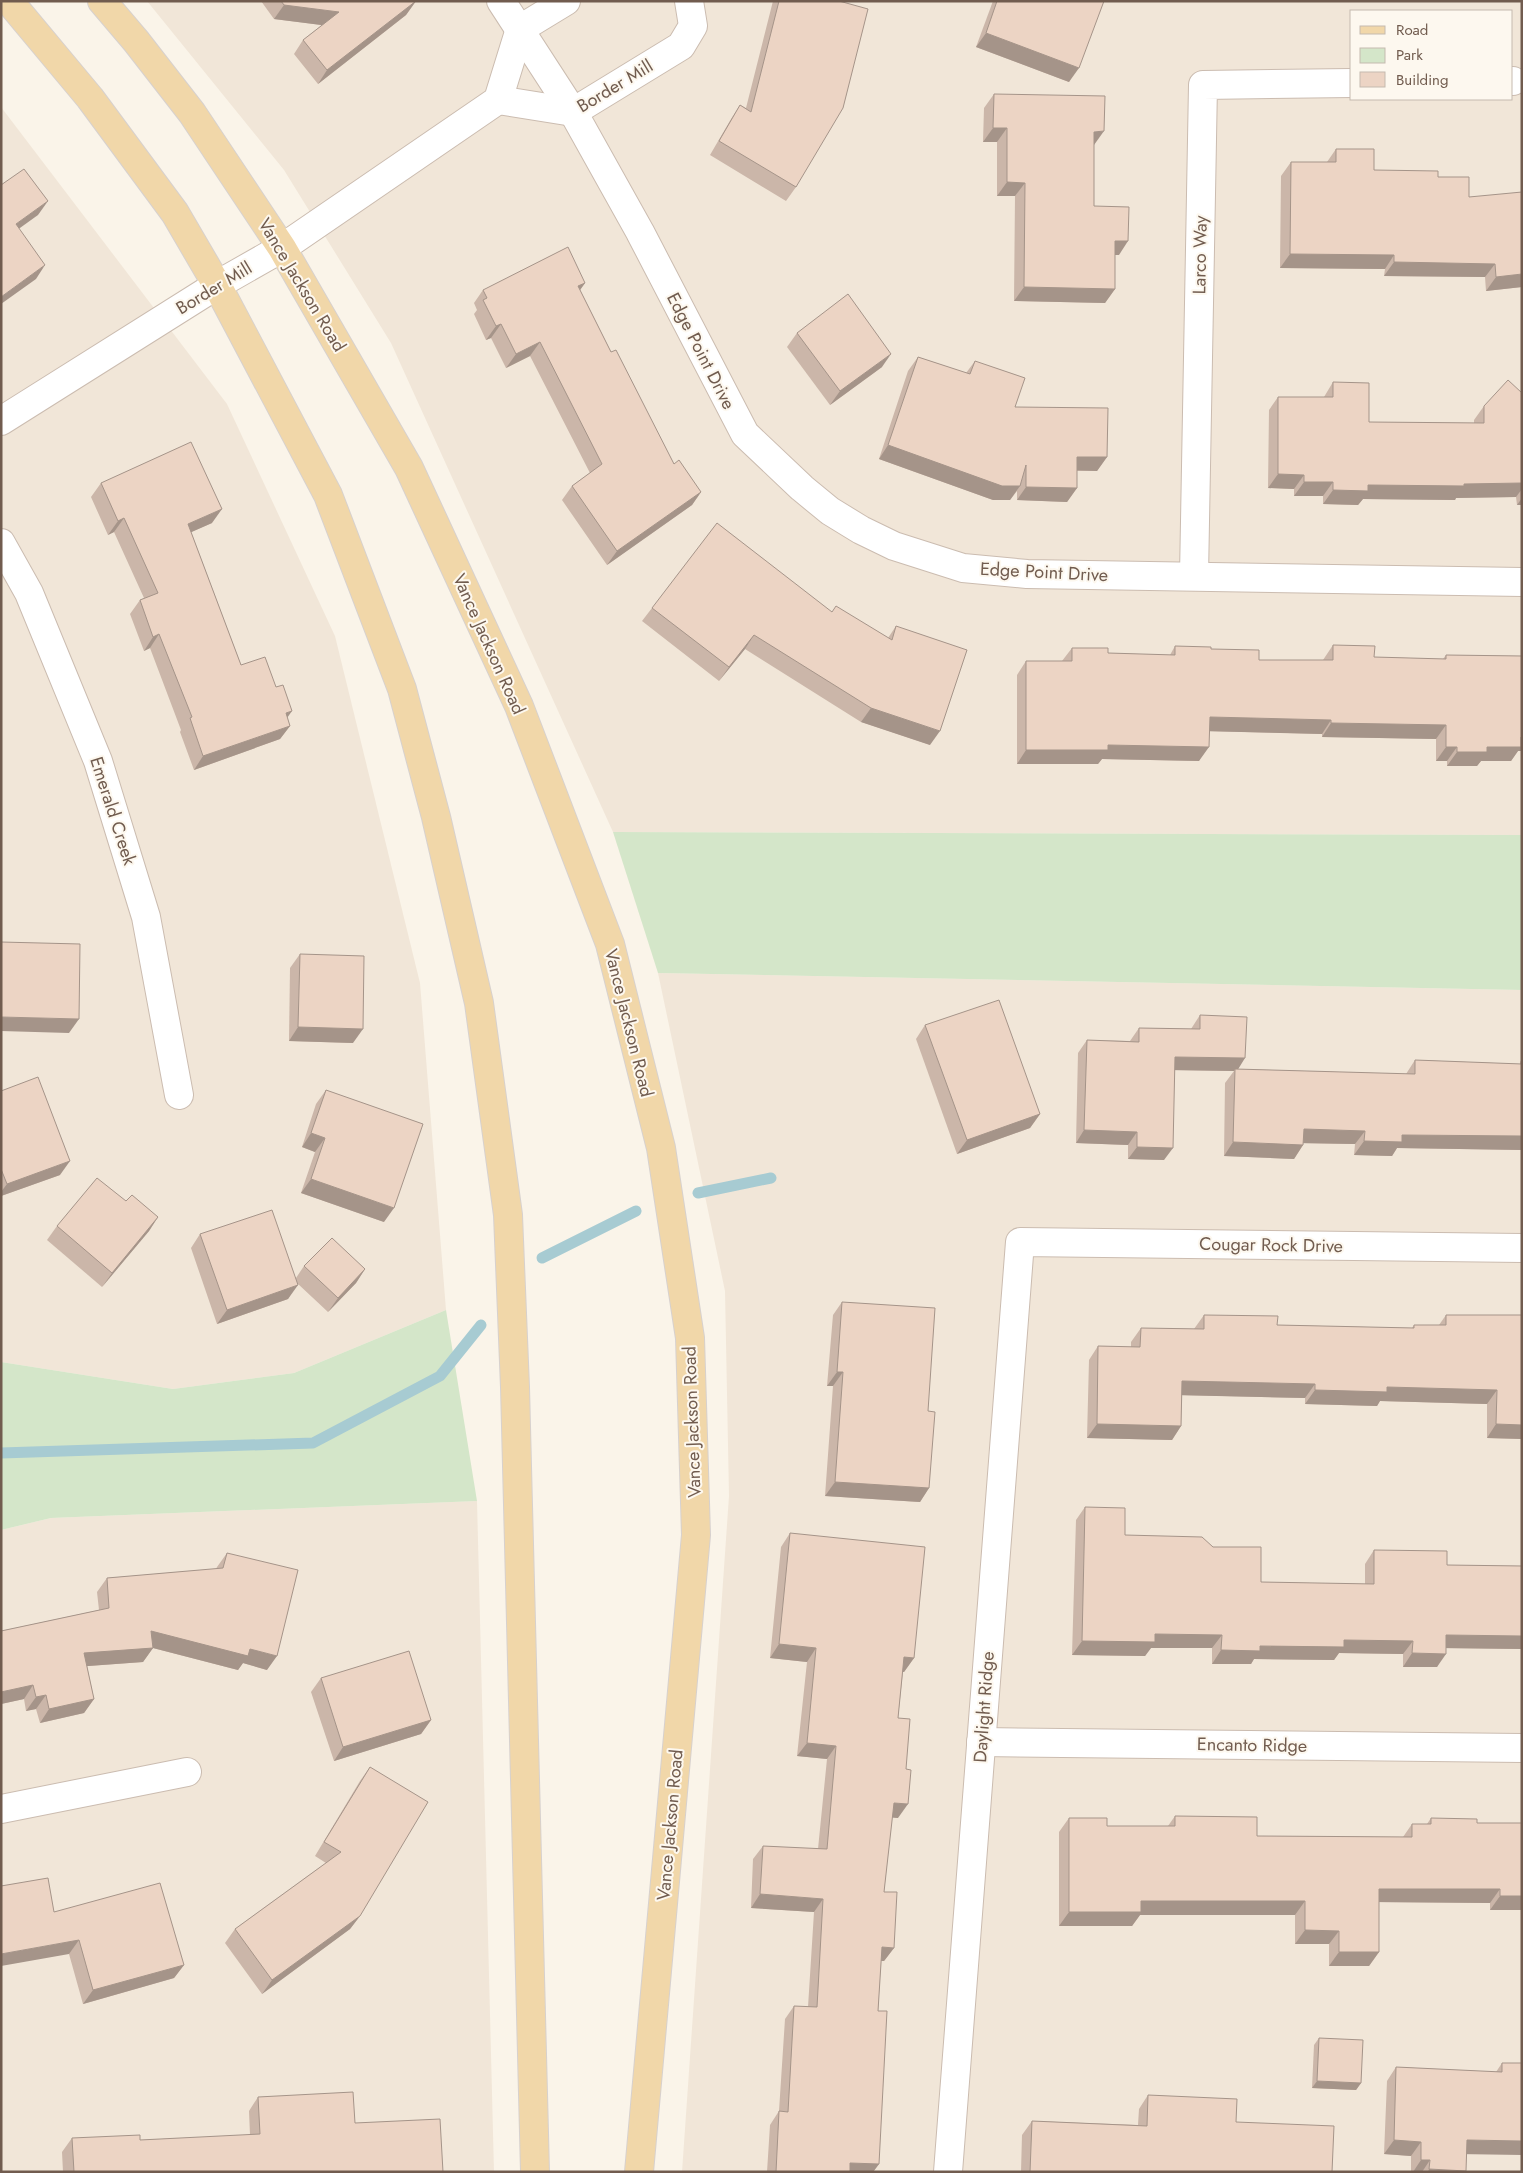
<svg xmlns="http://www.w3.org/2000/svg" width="1523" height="2173" viewBox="0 0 1523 2173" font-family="Jost,sans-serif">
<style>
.residential{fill:#f1e6d8;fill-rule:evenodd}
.green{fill:#d4e6c9}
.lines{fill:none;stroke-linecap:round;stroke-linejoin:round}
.stream{stroke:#a7cbd2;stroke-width:11}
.minor-casing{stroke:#cbbcb0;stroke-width:30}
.major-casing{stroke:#d7d1ce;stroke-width:30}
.minor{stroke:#fff;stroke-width:28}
.major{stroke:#f1d7a9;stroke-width:28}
.wall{fill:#cbb6a9}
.shaded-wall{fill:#a59489}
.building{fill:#ecd4c4;stroke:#a59489}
.labels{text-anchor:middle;stroke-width:4;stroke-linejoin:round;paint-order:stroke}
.street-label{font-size:18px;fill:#715c4f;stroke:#fdf8ef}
</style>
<rect width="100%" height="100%" fill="#faf4e9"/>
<!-- residential -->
<g class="residential">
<path d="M147,1h1375v834l-909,-3 -222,-489 -107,-173zM1352,11h160v88h-160z"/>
<path d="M1,107l226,297 108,232 85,347 26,327 -152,63 -121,16 -172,-27z"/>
<path d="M658,973l864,17v1182h-840l47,-676 -4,-205z"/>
<path d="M477,1501l17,671h-493v-642l50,-12z"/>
</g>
<!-- green -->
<g class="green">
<path d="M613,832l909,3v155l-864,-17z"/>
<path d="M446,1310l31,191 -426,17 -50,12v-168l172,27 121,-16z"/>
</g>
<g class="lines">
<!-- stream -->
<g class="stream">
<path d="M698,1193l73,-15"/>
<path d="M542,1258l94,-47"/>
<path d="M1,1453l312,-10 127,-67 41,-51"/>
</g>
<defs>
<g id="minor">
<path d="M501,1l72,111 67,120 105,202 57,54 28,23 31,19 33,16 69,22 64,6 495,8"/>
<path d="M1512,81h1"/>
<path d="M498,100l75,12 108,-66 12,-20 -4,-25"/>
<path d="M1,421l216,-136 65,-37 216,-148 22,-71 46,-28"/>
<path d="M1,543l28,50 69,168 48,156 33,178"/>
<path d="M1194,576l9,-491 149,-2"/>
<path d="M981,1742l541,6"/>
<path d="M1,1809l186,-37"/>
<path d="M948,2172l72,-930 502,6"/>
</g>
<g id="major">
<path d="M9,1l81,97 85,115 42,72 111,210 74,194 34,128 43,186 29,212 7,172 20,785"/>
<path d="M102,1l34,40 56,72 90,135 127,220 110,238 91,238 51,204 29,190 6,197 -57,637"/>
</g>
</defs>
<!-- minor casing -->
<use href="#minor" class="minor-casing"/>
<!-- major casing -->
<use href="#major" class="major-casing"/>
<!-- minor -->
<use href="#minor" class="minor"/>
<!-- major -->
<use href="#major" class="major"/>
</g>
<!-- wall -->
<g class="wall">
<path d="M261,1h155l-10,14 -88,69 -24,-30 9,-14 19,-15 -48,-6z"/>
<path d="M773,1h66l-43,186 -10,14 -76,-46 21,-36 9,-14 6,3z"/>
<path d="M993,1h111l-35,81 -93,-35z"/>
<path d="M994,94l100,51v61l25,49h-4v34l-10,14 -91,-2 1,-105h-18v-54h-14l1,-34z"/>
<path d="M1336,149l38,21 64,7 31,20 53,90 -36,4 -1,-14 -101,-1 1,-7 -105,-1 1,-92 10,-14h36z"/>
<path d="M585,283l-5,7 31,62 63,112 27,28 -9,13 -85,60 -45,-65 10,-14 18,-13 -60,-117 -24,12 -15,-30 -5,2 -12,-26 3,-4 -3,-7 9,-13z"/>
<path d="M797,333l85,34 -52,38 -43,-58z"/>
<path d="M918,357l48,16 9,-12 40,46 92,50 -10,14h-20v17l-10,14 -50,-2v-9l-7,9h-17l-114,-41 29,-88z"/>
<path d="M1333,382l36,40 105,1v-3l10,-14 38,-13v112h-5l-1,-8 -60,1 -1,2 -92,-1 -5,6 -35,-1v-8h-29v-7l-26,-1 1,-78 9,-13h46z"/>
<path d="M101,483l111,40 -21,9 50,133 46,53 3,8 -10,13 -86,31 -14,-38 1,-2 -31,-82 -6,3 -14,-37 10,-14 4,-2 -30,-66 -6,3 -17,-38z"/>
<path d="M652,608l180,4 56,26 8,-12 34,119 -69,-23 -116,-73 -26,32 -77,-60z"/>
<path d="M1333,645l41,12 69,2 3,-4 76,1v95h-4l-7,10h-30l-4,5h-30v-5h-11v-22l-114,-2v-3l-113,-3 -10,30 -97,-2 -4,5h-81v-89l9,-14h36l10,-13 36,5 62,2 5,-9 36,3 48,11h64z"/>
<path d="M300,954l53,89 -64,-2 1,-73z"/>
<path d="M1200,1015l38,54 168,5 9,-14 105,4v-2l2,-3v91l-125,-2 -5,8 -38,-1 1,-11 -52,-1v2l-9,14 -70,-3 1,-73 9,-12 -59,-1 -11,90 -36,-1v-14l-52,-2 2,-90 9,-13 43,1 9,-13 52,1z"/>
<path d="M925,1025l115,89 -10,14 -73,26 -41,-115z"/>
<path d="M326,1090l58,132 -83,-29 14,-41 -13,-5 14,-43z"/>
<path d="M1,1091l59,84 -59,21z"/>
<path d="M126,1201l32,16 -9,14 -47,56 -55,-47 10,-14z"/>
<path d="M200,1234l96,44 8,-12 61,3 -9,14 -28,29 -31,-29 -9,16 -71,25 -26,-76z"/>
<path d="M842,1302l86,109 1,77 -9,14 -95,-6 8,-110h-6l6,-71z"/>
<path d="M1204,1315l73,10 135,3 2,-3h25l7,-10h76v124l-35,-1v-34l-107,-3 -3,5 -72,-2v-6l-123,-3 -1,31 -9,14 -85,-2 2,-78 9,-14 33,1v-5l10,-14 53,1z"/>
<path d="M1085,1507l40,28 88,12 48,35 104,2v-20l9,-14 73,15 75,1v83l-76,-1 -9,19h-34v-13l-64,-1 -5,7 -80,-1 -3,5h-39v-16h-61l-6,8 -73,-1 4,-135z"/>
<path d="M790,1533l124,125 -10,14 -1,-1 -5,47v100l-6,-1 -8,75 10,56 -10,13h-3l-3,50 1,153 -6,8h-106l3,-47 9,-14 6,-92 9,-13 14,1 6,-95 -63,-4 2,-49 10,-13 55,3 9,-90 -30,-3 10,-94 -37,-4 11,-111z"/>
<path d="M227,1553l40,117 -24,-7 -5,7 -85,-22 -10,14 -56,4 7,33 -10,14 -44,10 -4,-14 -10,2 -2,-12 -23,5v-73l98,-21 -2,-18 10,-14 109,-9 1,-2z"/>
<path d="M321,1678l110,42 -10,14 -87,27 -23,-69z"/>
<path d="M370,1767l-10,149 -10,13 -88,65 -37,-51 10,-14 91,-66 -11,-7 45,-75z"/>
<path d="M1175,1816l82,20 146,1 9,-13h15l4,-6 46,5h45v87h-32v-7l-111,-1v50l-10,14h-40v-22h-34v-29h-155l-8,11h-73v-94l10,-14 38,8h61z"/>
<path d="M54,1912l130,53 -10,13 -91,26 -14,-50z"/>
<path d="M1319,2038l42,45 -5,7 -44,-2 2,-43z"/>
<path d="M1502,2063h20l-55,91 -2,18h-54v-16l-27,-2 3,-73 9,-14 100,5z"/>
<path d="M1148,2095l88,27 96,50h-311l1,-37 10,-14 106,4 1,-16z"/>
<path d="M258,2097l97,26 88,49h-380l-1,-20 10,-14 68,2 110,-5 -1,-24z"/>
</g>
<!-- shaded-wall -->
<g class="shaded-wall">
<path d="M416,1l-10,14 -88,69 9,-14z"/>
<path d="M284,5l55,7 -10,14 -55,-7z"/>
<path d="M986,33l93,35 -10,14 -93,-35z"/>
<path d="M993,128h14l-10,14h-14z"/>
<path d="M1104,131l-10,14v-13z"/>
<path d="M1007,182l18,1 -10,13h-18z"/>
<path d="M48,201l-10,14 -32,23 10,-14z"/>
<path d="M1115,241h13l-9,14h-14z"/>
<path d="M1290,254l104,1 -9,14 -105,-1z"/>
<path d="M1394,262l101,2 -10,13 -101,-1z"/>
<path d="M45,265l-9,14 -35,25v-7z"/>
<path d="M1522,274v13l-36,4 10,-14z"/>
<path d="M585,283l-10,14 3,-11z"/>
<path d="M1024,287l91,2 -10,14 -91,-2z"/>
<path d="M501,324l-10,14 -5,2 10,-14z"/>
<path d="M540,342l-10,14 -24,12 10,-14z"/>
<path d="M891,354l-9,13 -52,38 10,-14z"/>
<path d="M888,445l132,41 -10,14h-17l-114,-41z"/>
<path d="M1077,457h30l-10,14 -30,-1z"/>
<path d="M1278,474l26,1 -10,14 -26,-1z"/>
<path d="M1304,482h29l-10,14h-29z"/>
<path d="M1522,483v6l-6,8 -60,1 -1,2 -92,-1 -5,6 -35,-1 10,-14 35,-5z"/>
<path d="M1026,487l51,1 -10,14 -50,-2z"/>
<path d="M701,492l-9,13 -85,60 10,-14z"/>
<path d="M1522,498v7h-5z"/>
<path d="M222,509l-10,14 -34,15 10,-14z"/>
<path d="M124,518l-10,14 -6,3 10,-14z"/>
<path d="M159,634l-9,14 -6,3 9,-14z"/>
<path d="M754,635l-9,14 -26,32 10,-14z"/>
<path d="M871,708l69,23 -10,14 -69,-23z"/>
<path d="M292,711l-10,14 4,-12z"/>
<path d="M1210,717l121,3 -9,14 -122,-3z"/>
<path d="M1331,723l115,2 -10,14 -114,-2z"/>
<path d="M290,726l-10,13 -86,31 9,-14z"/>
<path d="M1522,738v13h-4l-7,10h-30l-4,5h-30l10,-14 30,-5z"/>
<path d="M1108,745l101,2 -10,14 -97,-2 -4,5h-81l9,-14z"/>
<path d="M1446,747h11l-10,14h-11z"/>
<path d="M1,1017l78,2 -10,14 -68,-2z"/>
<path d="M298,1027l65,2 -10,14 -64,-2z"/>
<path d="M1175,1057l70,1 -8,13 -2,-2 -1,2 -68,-1z"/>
<path d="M1040,1114l-10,14 -73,26 10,-14z"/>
<path d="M1304,1129l61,2 -10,13 -61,-1z"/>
<path d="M1084,1130l53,2 -9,13 -52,-2z"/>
<path d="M311,1133l14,5 -10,14 -13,-5z"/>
<path d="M1402,1135l120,1v14l-125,-2 -5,8 -38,-1 10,-14z"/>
<path d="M1233,1142l70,3 -9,14 -70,-3z"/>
<path d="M1137,1147l36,1 -9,12 -36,-1z"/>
<path d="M70,1161l-10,14 -59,21v-4l6,-8z"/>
<path d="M311,1179l83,29 -10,14 -83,-29z"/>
<path d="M158,1217l-9,14 -47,56 10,-14z"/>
<path d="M365,1269l-9,14 -28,29 10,-14z"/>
<path d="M298,1285l-10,14 -71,25 10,-14z"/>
<path d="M837,1372h6l-10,14h-6z"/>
<path d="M1182,1381l133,3 -10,14 -133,-3z"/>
<path d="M1387,1387l110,3 -10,14 -107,-3 -3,5 -72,-2 10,-14z"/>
<path d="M1097,1424l84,2 -9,14 -85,-2z"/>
<path d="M1496,1424l26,1v14l-35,-1z"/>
<path d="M835,1482l94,6 -9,14 -95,-6z"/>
<path d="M151,1631l99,18 27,7 -10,14 -24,-7 -5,7 -85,-22 -10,14 -68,5 9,-14z"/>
<path d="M1155,1634l67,1 -10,13h-61l-6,8 -73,-1 10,-14z"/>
<path d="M1446,1635l76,1v13l-85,-1z"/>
<path d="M1344,1640l69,1 -10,13 -64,-1 -5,7 -80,-1 -3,5h-39l9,-14 39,-4z"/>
<path d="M779,1644l37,4 -9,14 -37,-4z"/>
<path d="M1412,1653l34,1 -9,13h-34z"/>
<path d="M904,1657l10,1 -10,14 -9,-1z"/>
<path d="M33,1685l-9,14 -23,5v-12z"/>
<path d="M46,1695l-10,14 -10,2 10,-14z"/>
<path d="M94,1699l-10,14 -44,10 9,-14z"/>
<path d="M431,1720l-10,14 -87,27 9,-14z"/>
<path d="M807,1743l29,3 -9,13 -30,-3z"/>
<path d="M894,1803l14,1 -10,14 -14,-1z"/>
<path d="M1379,1889h121l-10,14 -121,-1z"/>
<path d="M760,1894l63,5 -9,13 -63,-4z"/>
<path d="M1500,1896h22v14h-32z"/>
<path d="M1141,1901h164l-10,14h-155l-8,11h-73l10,-14z"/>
<path d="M360,1916l-10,13 -88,65 10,-14z"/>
<path d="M1305,1930l34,1 -10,13h-34z"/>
<path d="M79,1940l-10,14 -68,12v-12z"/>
<path d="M882,1947l12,1 -10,13h-12z"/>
<path d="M1339,1952h40l-10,14h-40z"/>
<path d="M184,1965l-10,13 -91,26 10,-14z"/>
<path d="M1317,2081l44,2 -5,7 -44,-2z"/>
<path d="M1394,2140l27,2 -10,14 -27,-2z"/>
<path d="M1467,2140l55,1v14l-65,-1z"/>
<path d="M1421,2160h9l-8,12h-9z"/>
<path d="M850,2163l29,1 -6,8h-29z"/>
<path d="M1429,2169l37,2 -1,1h-37z"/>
</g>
<!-- building -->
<g class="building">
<path d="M281,1h135l-89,69 -24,-30 36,-28 -55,-7z"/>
<path d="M779,1h60l29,8 -25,99 -47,79 -77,-46 21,-36 11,7z"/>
<path d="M997,1h107l-25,67 -93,-35z"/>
<path d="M994,94l111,2 -1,35 -10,1v74l35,1 -1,34h-13v48l-91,-2 1,-104 -18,-1v-54h-14z"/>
<path d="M1336,149h38v21l64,1v6h31v20l53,-5v82l-26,3 -1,-13 -101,-2v-7l-104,-1 1,-92h45z"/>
<path d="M24,169l24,32 -32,23 29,41 -44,32v-112z"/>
<path d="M568,247l17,36 -7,3 33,66 5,-2 58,114 5,-4 22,32 -84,59 -45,-65 30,-22 -62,-122 -24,12 -15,-30 -5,2 -13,-26 4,-2 -4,-8z"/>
<path d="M848,294l43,60 -51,37 -43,-58z"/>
<path d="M918,357l52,17 5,-13 50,17 -10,29 93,1 -1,49h-30v31l-51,-1v-22l-6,21h-18l-114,-41z"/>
<path d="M1508,380l14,13v90l-58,1v2l-96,-1v6l-35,-1v-8h-29v-7l-26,-1v-77h55v-15l36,1v39l115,1v-17z"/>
<path d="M191,442l31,67 -34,15 53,141 24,-8 11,30 7,-2 9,26 -6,2 4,13 -87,30 -13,-38 2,-1 -33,-83 -6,3 -13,-37 18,-7 -34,-75 -6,3 -17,-38z"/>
<path d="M717,523l115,89 4,-6 56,34 4,-14 71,24 -27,81 -69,-23 -117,-73 -25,32 -77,-59z"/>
<path d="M1333,645l42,1 -1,11 72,2v-4l76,1v82l-1,-1v10h-34v5h-30v-5h-11v-22l-115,-2v-3l-121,-3 -1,30 -101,-2v5h-82v-89h46v-13h36v5l67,2v-9l36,1v2l48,1v10h74z"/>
<path d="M1,942l79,2 -1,75 -78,-2z"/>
<path d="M300,954l64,2 -1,73 -65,-2z"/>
<path d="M999,1000l41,114 -73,26 -42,-115z"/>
<path d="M1200,1015l47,2 -2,41 -70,-1 -2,91 -36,-1v-15l-53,-2 3,-90 52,2v-14l61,1z"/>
<path d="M1415,1060l107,4v72l-120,-1v7l-38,-1 1,-10 -61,-2 -1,16 -70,-3 2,-73 180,5z"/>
<path d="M38,1077l32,84 -63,23 -6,-15v-78z"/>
<path d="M326,1090l97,34 -29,84 -83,-29 14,-41 -14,-5z"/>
<path d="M97,1178l29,23 6,-6 26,22 -46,56 -55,-47z"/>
<path d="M272,1210l26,75 -71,25 -27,-76z"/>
<path d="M332,1238l33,31 -27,29 -34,-32z"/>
<path d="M842,1302l93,6 -7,103 7,1 -6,76 -94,-6 8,-110h-6z"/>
<path d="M1204,1315l74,1 -1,9 137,3v-3h32v-10h76v110l-26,-1 1,-34 -110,-3v5l-72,-2v-6l-133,-3 -1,45 -84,-2 1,-78 42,1 1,-19 63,1z"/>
<path d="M1085,1507l40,1v27l77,2 11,10h48v35l113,2v-34l73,1v14l75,1v70l-76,-1v19l-34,-1 1,-12 -69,-1v7l-84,-1v5l-39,-1 1,-15 -67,-1v8l-73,-1z"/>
<path d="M790,1533l135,14 -11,111 -10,-1 -6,61 12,1 -4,50 5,1 -3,34 -14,-1 -10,89h13l-3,56 -12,-1 -4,64h9l-8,153 -29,-1v9h-74l3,-61 9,1 6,-106 23,1 6,-108 -63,-5 3,-48 64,3 9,-103 -29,-3 9,-95 -37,-4z"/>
<path d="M227,1553l71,17 -21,86 -27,-7 -2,7 -97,-25 2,17 -69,5 10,46 -45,10 -3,-14 -10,2 -3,-12 -32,7v-61l108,-23 -2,-30 116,-10z"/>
<path d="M409,1651l22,69 -88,27 -22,-69z"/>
<path d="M370,1767l58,35 -68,114 -88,64 -37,-51 106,-77 -17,-10z"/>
<path d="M1175,1816l82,1v19l155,1v-13h19v-6l46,1v4h45v73h-22v-7h-121v63h-40v-21l-34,-1v-29h-164v11h-72v-94h38v8h68z"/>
<path d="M48,1878l6,34 106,-29 24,82 -91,25 -14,-50 -78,14v-68z"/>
<path d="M1319,2038l44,2 -2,43 -44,-2z"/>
<path d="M1502,2063h20v78l-55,-1 -1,31 -37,-2 1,-9h-9v-18l-27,-2 2,-73 106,5z"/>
<path d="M353,2092l2,31 85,-4 3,53h-369l-2,-34 68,-3v5l120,-6 -2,-37z"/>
<path d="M1148,2095l89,4 -1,23 98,4 -2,46h-302l2,-51 115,5z"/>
</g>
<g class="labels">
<!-- street labels -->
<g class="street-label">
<text transform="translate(615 86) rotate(-31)" y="6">Border Mill</text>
<text transform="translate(1200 255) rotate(-89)" y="6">Larco Way</text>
<text transform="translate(302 285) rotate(59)" y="6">Vance Jackson Road</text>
<text transform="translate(214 288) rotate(-31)" y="6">Border Mill</text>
<text transform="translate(701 351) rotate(63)" y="6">Edge Point Drive</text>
<text transform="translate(1044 572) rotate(3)" y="6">Edge Point Drive</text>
<text transform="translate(489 644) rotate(66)" y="6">Vance Jackson Road</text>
<text transform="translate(113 811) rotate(72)" y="6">Emerald Creek</text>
<text transform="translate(629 1023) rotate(76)" y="6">Vance Jackson Road</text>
<text transform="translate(1271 1245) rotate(1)" y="6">Cougar Rock Drive</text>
<text transform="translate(692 1422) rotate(-92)" y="6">Vance Jackson Road</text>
<text transform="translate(984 1707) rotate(-86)" y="6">Daylight Ridge</text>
<text transform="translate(1252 1745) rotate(1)" y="6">Encanto Ridge</text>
<text transform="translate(670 1825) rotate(-85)" y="6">Vance Jackson Road</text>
</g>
</g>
<!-- border -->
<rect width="1523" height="2173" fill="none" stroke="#715c4f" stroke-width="5"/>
<!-- legend -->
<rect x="1350" y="10" width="162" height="90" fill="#fdf8ef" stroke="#c5baaf"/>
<rect x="1360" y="26" width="25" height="8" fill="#f1d7a9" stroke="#c5baaf"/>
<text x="1396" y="35" font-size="15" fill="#715c4f">Road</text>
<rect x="1360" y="48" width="25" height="15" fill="#d4e6c9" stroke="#c5baaf"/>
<text x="1396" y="60" font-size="15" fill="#715c4f">Park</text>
<rect x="1360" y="72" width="25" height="15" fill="#ecd4c4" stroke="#c5baaf"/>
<text x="1396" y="85" font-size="15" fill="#715c4f">Building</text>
</svg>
